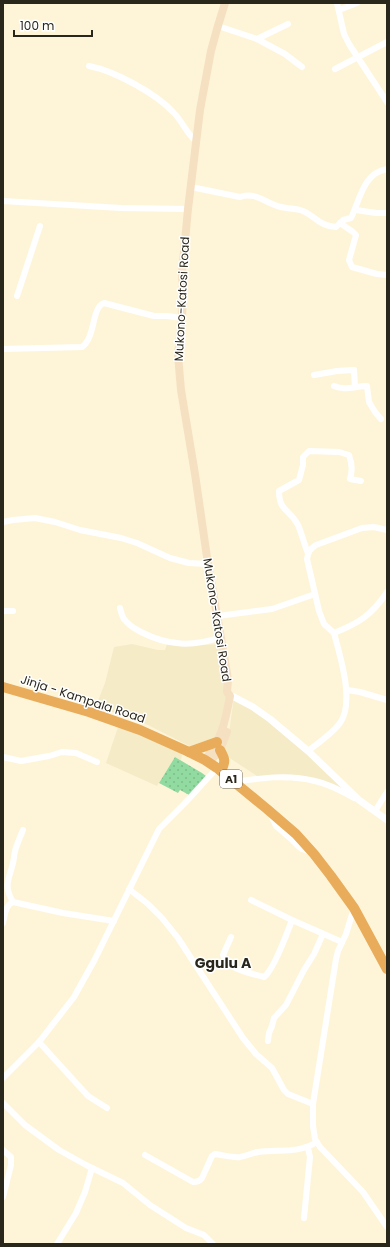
<svg xmlns="http://www.w3.org/2000/svg" width="390" height="1247" viewBox="0 0 390 1247" font-family="Poppins,sans-serif">
<style>
.built{fill:#f5ebc7}
.grass{fill:url(#grass-dots)}
.lines{fill:none;stroke-linecap:round;stroke-linejoin:round}
.minor{stroke:#fff;stroke-width:6}
.tertiary{stroke:#fff;stroke-width:7}
.secondary{stroke:#f6e0c2;stroke-width:8}
.trunk{stroke:#e8ac5b;stroke-width:10}
.labels{text-anchor:middle;stroke-width:3;stroke-linejoin:round;paint-order:stroke}
.shield{fill:#fff;stroke:#69675f;stroke-width:1}
.shield-label{font-size:11px;font-weight:bold;fill:#29261b}
.street-label{font-size:12px;fill:#29261b;stroke:#fff}
.quarter-label{font-size:14px;font-weight:bold;fill:#29261b;stroke:#fff}
</style>
<defs>
<pattern id="grass-dots" width="8" height="8" patternUnits="userSpaceOnUse"><rect width="8" height="8" fill="#91dba1"/><path d="M2 2h.1M6 6h.1" fill="none" stroke="#7dbc8a" stroke-width="1.8" stroke-linecap="round"/></pattern>
</defs>
<rect width="100%" height="100%" fill="#fef5d9"/>
<!-- built -->
<g class="built">
<path d="M132,644l26,6h7l2,-6 12,2 45,-2 3,31 -2,45 -17,33 -11,-3 -49,-25 -52,-19 9,-23 9,-36z"/>
<path d="M234,697l38,24 80,74 -36,-14 -56,-3 -38,-25 6,-13z"/>
<path d="M119,724l62,28 1,3 -1,5 -6,-3 -18,29 -51,-23z"/>
</g>
<!-- grass -->
<path class="grass" d="M175,757l27,16 4,3 -15,20 -11,-6 -2,3 -19,-10z"/>
<g class="lines">
<!-- minor -->
<g class="minor">
<path d="M337,3l7,31 5,10 38,58"/>
<path d="M339,10l18,-7"/>
<path d="M218,26l39,13 28,15 17,13"/>
<path d="M257,39l31,-15"/>
<path d="M89,66c26,5 68,28 85,47 9,9 13,22 23,29"/>
<path d="M335,69l52,-27"/>
<path d="M191,187l49,10c15,-6 27,7 41,10 7,2 15,1 22,4 13,6 17,15 33,16l7,-7 8,-2c9,-18 12,-45 36,-49"/>
<path d="M3,201l118,7 67,1"/>
<path d="M356,210l20,3h11"/>
<path d="M340,223l13,9 3,3 -7,25 3,7 25,7 10,1"/>
<path d="M17,296l23,-70"/>
<path d="M3,349l79,-2c14,-10 9,-39 22,-44l50,13h13l15,2"/>
<path d="M314,375l23,-4 17,-1 1,17"/>
<path d="M334,386c11,5 21,0 33,0l2,16 6,10 6,7"/>
<path d="M3,522l10,-2 22,-2 20,4 25,8 41,8 16,5 33,15 19,5 19,1"/>
<path d="M308,553c-4,-9 -6,-19 -10,-28 -8,-16 -19,-13 -19,-34l20,-11 4,-15v-8l6,-6 30,1 10,3c3,8 4,15 1,24l11,2"/>
<path d="M120,608c1,4 2,8 4,11 5,7 11,10 17,13 27,14 52,15 80,5"/>
<path d="M3,611h10"/>
<path d="M218,616l54,-7 43,-15"/>
<path d="M334,633l-10,-9 -5,-13 -12,-52c1,-7 3,-10 9,-14l46,-17 12,-1 13,3"/>
<path d="M347,690l13,2 27,8"/>
<path d="M308,751c10,-8 24,-17 32,-28 15,-21 0,-67 -6,-90 25,-10 38,-18 53,-41"/>
<path d="M3,757l18,4 28,-5 13,-4 14,1 21,9"/>
<path d="M235,782c26,-4 53,-8 80,-1 14,3 27,10 39,17"/>
<path d="M375,811l12,-19"/>
<path d="M271,815l5,11 15,13 7,7 4,3 8,3"/>
<path d="M129,889l19,15 14,14 16,20 65,100 13,16 16,14 12,22 4,4 25,10"/>
<path d="M251,900l41,20"/>
<path d="M13,902c-10,-17 -4,-22 0,-39 1,-4 1,-8 2,-12 2,-7 5,-14 8,-21"/>
<path d="M354,908l-8,26 -8,17 -2,8 -23,145v22l2,13 5,8 43,45 24,35"/>
<path d="M3,923c2,-7 2,-18 10,-21l50,11 51,8"/>
<path d="M231,937l-8,18c5,15 27,18 41,22 10,-7 23,-44 28,-57l50,22"/>
<path d="M268,1041l1,-8 3,-7 2,-8 12,-13 18,-35 10,-16 9,-20"/>
<path d="M39,1042l49,54 19,12"/>
<path d="M3,1078l36,-36 35,-45 20,-36 65,-132 26,-26 32,-35"/>
<path d="M3,1103l22,22 34,25 27,15 37,18 27,22 36,23 18,7 9,9"/>
<path d="M3,1150l8,7v8l-8,32"/>
<path d="M145,1155l48,27c4,0 7,-1 9,-4l10,-22 3,-2c8,1 17,4 25,3 6,-1 12,-4 18,-5 22,-3 39,2 59,-10"/>
<path d="M304,1218l6,-61 -2,-9"/>
<path d="M57,1244l19,-31 9,-21 7,-24"/>
</g>
<!-- tertiary -->
<path class="tertiary" d="M230,696l4,1 19,10 17,12 38,32 51,49 28,20"/>
<!-- secondary -->
<g class="secondary">
<path d="M205,760c17,-22 20,-37 25,-64l-3,-4 1,-12 -4,-25 -16,-91 -13,-90 -14,-84 -3,-35 4,-37 1,-22 -1,-23 6,-64 12,-99 11,-59 6,-22 8,-26"/>
<path d="M209,763l11,-13 7,-18"/>
</g>
<!-- trunk -->
<g class="trunk">
<path d="M3,687l86,25 51,18 49,22 16,8 12,8 50,41 29,25 18,20 17,22 23,32 33,61"/>
<path d="M220,750c5,9 6,11 1,21"/>
<path d="M189,752l28,-10"/>
</g>
</g>
<g class="labels">
<!-- shield labels -->
<rect class="shield" x="220" y="770" width="22" height="18" rx="3"/>
<g class="shield-label">
<text x="231" y="783">A1</text>
</g>
<!-- street labels -->
<g class="street-label">
<text transform="translate(182 299) rotate(-87)" y="4">Mukono-Katosi Road</text>
<text transform="translate(217 620) rotate(81)" y="4">Mukono-Katosi Road</text>
<text transform="translate(83 699) rotate(18)" y="4">Jinja - Kampala Road</text>
</g>
<!-- quarter labels -->
<g class="quarter-label">
<text x="223" y="968">Ggulu A</text>
</g>
</g>
<!-- border -->
<rect width="390" height="1247" fill="none" stroke="#29261b" stroke-width="8"/>
<!-- scale -->
<path d="M14 30v6h78v-6" fill="none" stroke="#29261b" stroke-width="2"/>
<text x="20" y="30" font-size="12" fill="#29261b" stroke="#ffffff" stroke-width="3" paint-order="stroke">100 m</text>
</svg>
